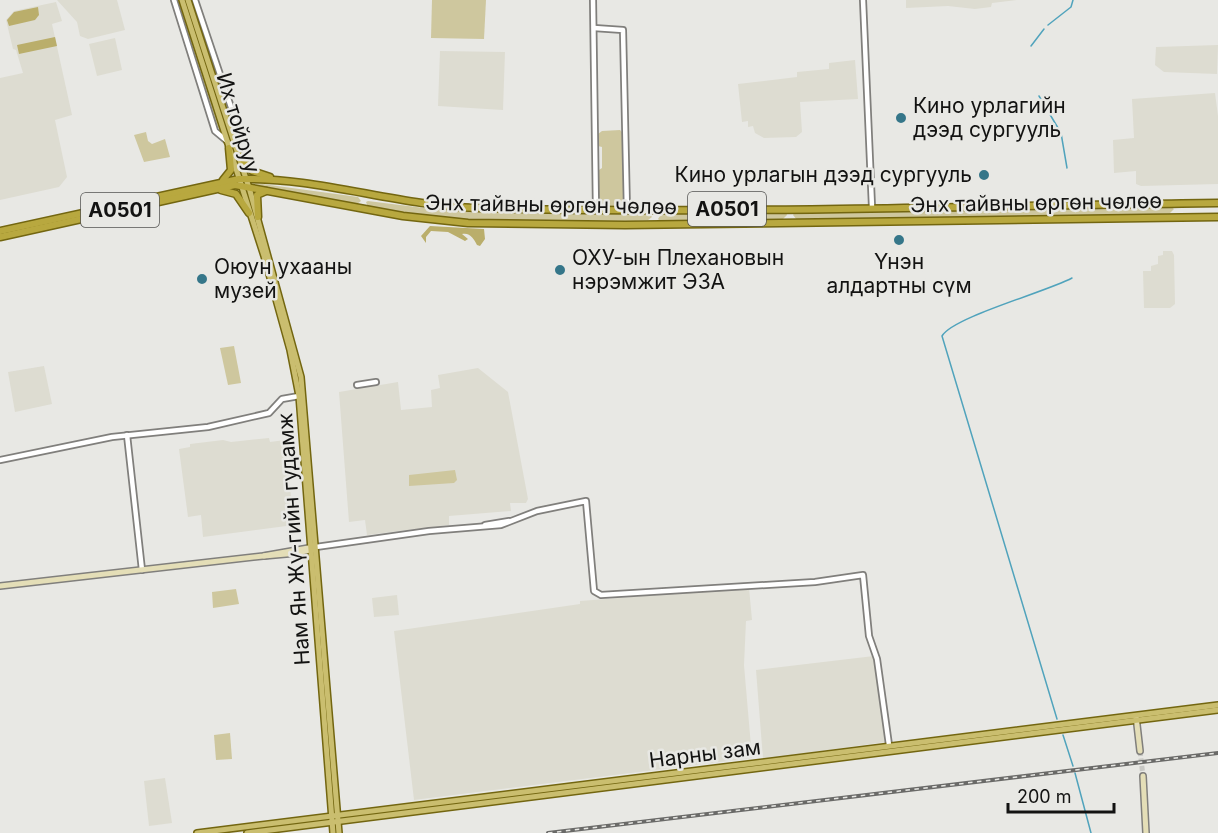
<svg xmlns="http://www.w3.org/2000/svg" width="1218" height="833" viewBox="0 0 1218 833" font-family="Inter,sans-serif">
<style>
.built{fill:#dddcd1}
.green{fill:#cec79e}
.forest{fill:#baae6b}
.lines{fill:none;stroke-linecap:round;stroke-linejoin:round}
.stream{stroke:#50a3bc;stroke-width:1.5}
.secondary-tunnel{stroke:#c8c8c4;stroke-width:5;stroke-dasharray:5 2.5;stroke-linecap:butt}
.tertiary-casing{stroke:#807f7c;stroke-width:8}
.secondary-casing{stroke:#807f7c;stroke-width:8}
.primary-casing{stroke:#736610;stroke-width:8}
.trunk-casing{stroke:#736610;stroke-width:9}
.tertiary{stroke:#fff;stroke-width:4.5}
.secondary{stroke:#e4deb7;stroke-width:5}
.primary{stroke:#cabe6f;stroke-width:5}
.trunk{stroke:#b8a83f;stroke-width:6}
.rail-casing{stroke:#6a6a68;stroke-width:4}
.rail{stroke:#e8e8e4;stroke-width:1.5;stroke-dasharray:4.5;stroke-linecap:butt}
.poi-dot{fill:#357689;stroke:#e8e8e4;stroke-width:2}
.labels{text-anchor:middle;stroke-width:5;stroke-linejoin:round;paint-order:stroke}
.shield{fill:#e8e8e4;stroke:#535351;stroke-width:1.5}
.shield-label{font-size:20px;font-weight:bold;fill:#131312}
.poi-label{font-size:21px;fill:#131312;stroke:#e8e8e4;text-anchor:start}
.street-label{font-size:21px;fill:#131312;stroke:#e8e8e4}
</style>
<rect width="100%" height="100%" fill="#e8e8e4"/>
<!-- built -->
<g class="built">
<path d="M57,0h60l8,30 -37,9 -8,-3 -3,-14z"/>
<path d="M906,0h111l-25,3 -1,4 -16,2 -27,-3 -42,2z"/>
<path d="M56,2l6,19 -10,3 20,91 -17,5 12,57 -8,10 -59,13v-122l23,-5 -7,-23 -3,-1 -7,-29 8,-9z"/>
<path d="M115,38l7,32 -25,6 -8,-32z"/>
<path d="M1218,45l-1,29 -53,-2 -9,-7 1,-18z"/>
<path d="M440,51l65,1 -2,58 -65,-4z"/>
<path d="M855,60l3,39 -58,3 2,30 -6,5 -32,1 -9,-5 -2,-7 -5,1v-6l-6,1 -4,-38 59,-7v-5l32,-3v-6z"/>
<path d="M1215,93l3,23v68l-77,2 -5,-2v-13l-22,2 -1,-33 21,-2 -2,-39z"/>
<path d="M1163,251h9l2,4 1,49 -5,4h-26l-1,-37h8v-5l7,-2v-8l5,-1z"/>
<path d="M44,366l8,38 -37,8 -7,-40z"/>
<path d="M478,368l30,24 20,107 -2,4h-16l1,8 -62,5v9l-82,10 -2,-15 -16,2 -10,-130 59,-10 3,28 31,-3 -1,-17 9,-2 -2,-13z"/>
<path d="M269,438l1,4 15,-2 9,85 -91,12 -2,-22 -13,2 -9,-68 11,-2v-3l33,-4 8,2z"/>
<path d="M749,588l3,32 -6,1 -2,44 8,93 -338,42 -20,-169 186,-27v-3z"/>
<path d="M397,595l2,20 -25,2 -2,-19z"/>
<path d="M874,656l11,86 -122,17 -7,-89z"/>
<path d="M165,778l7,45 -23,3 -5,-45z"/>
</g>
<!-- green -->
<g class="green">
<path d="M176,0h4l42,134 -8,-13z"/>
<path d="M432,0h54l-2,39 -53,-1z"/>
<path d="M620,130l3,3 2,72 -3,2 -23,-2v-35l3,-2v-21l-4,-1v-12l4,-3z"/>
<path d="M146,132l2,9 4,3 13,-5 5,18 -26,5 -10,-27z"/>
<path d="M255,183l103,14 3,4 -4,3 -105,-20z"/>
<path d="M368,201l64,8 43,2 174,2 3,4 -4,3 -25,2 -172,-3 -83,-12 -2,-5z"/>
<path d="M1170,206l4,3 -4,4 -23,2 -350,5 -4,-5 2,-3z"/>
<path d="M786,212l1,3 -4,4 -122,3 -3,-3 4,-6z"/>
<path d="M234,346l7,37 -13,2 -8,-37z"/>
<path d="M455,470l2,10 -3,3 -45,3v-11z"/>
<path d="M236,589l3,15 -26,4 -1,-16z"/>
<path d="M230,733l2,26 -16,1 -2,-25z"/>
</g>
<!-- forest -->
<g class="forest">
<path d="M38,7l1,8 -4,5 -26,6 -2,-6 7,-8z"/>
<path d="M55,37l2,9 -38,8 -2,-9z"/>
<path d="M430,226l54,3 1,10 -5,7 -3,-1c-3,-6 -7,-13 -15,-11l6,5 -3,2 -17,-9 -17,-1 -5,6v6l-5,-7z"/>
</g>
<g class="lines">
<!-- stream -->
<g class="stream">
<path d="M1048,25l23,-18 2,-7"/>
<path d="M1031,46l13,-17"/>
<path d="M1039,96l22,37 6,35"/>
<path d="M1057,719l-115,-383c11,-19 104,-44 130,-58"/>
<path d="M1063,735l10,31"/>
<path d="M1075,773l16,60"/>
</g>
<!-- secondary-tunnel -->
<path class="secondary-tunnel" d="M1140,751l3,25"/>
<defs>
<g id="tertiary">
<path d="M174,0l41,131 12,10"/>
<path d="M195,0l41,122 -3,14"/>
<path d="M593,0l3,210"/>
<path d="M863,0l9,207"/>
<path d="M594,28l29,2 4,181"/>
<path d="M357,385l19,-3"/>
<path d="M127,435l15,135"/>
<path d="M0,460l112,-23 96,-10 61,-14 13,-14 17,-3"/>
<path d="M485,525l24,-4"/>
<path d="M316,547l113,-16 72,-6 36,-14 49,-10 8,90 7,4 214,-13 48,-7 6,61 8,23 12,86"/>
</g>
<g id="secondary">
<path d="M264,556l33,-3 17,-4"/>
<path d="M0,586l263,-30 51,-9"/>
<path d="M1136,716l4,35"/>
<path d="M1143,776l3,57"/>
</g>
<g id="primary">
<path d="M182,0l82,256 26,94 9,46 34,437"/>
<path d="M188,0l62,191 51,186 38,456"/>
<path d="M197,833l1021,-128"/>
<path d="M247,833l971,-123"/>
</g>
<g id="trunk">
<path d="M240,156l12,15 18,6"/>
<path d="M223,180l8,-10 -2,-22"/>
<path d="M221,190l15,4 13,19"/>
<path d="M258,217l-1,-22 9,-4"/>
<path d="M0,231l239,-52c80,-2 158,27 239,29 246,6 494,-2 740,-5"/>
<path d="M0,237l235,-52 168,31 65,7 157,2 593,-8"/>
</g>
</defs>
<!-- tertiary casing -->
<use href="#tertiary" class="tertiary-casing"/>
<!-- secondary casing -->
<use href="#secondary" class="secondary-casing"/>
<!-- primary casing -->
<use href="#primary" class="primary-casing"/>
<!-- trunk casing -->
<use href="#trunk" class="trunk-casing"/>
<!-- tertiary -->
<use href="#tertiary" class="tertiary"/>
<!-- secondary -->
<use href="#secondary" class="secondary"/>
<!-- primary -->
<use href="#primary" class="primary"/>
<!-- trunk -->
<use href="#trunk" class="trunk"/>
<defs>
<path id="rail" d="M548,833l670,-80"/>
</defs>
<!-- rail casing -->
<use href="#rail" class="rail-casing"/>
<!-- rail -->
<use href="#rail" class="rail"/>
</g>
<!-- markers -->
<g class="poi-dot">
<circle cx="901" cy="118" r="6"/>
<circle cx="984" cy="175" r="6"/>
<circle cx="899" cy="240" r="6"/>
<circle cx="560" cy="270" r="6"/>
<circle cx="202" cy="279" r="6"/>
</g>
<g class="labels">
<!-- shield labels -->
<g class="shield">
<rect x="688" y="192" width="78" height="34" rx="4.5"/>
<rect x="81" y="193" width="78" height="34" rx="4.5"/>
</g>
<g class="shield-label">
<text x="727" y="216">A0501</text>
<text x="120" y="217">A0501</text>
</g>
<!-- poi labels -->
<g class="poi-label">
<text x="913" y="113">Кино урлагийн<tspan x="913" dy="24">дээд сургууль</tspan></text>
<text x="972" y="182" text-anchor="end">Кино урлагын дээд сургууль</text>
<text x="572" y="265">ОХУ-ын Плехановын<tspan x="572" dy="24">нэрэмжит ЭЗА</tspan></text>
<text x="899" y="269" text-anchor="middle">Үнэн<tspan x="899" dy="24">алдартны сүм</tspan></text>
<text x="214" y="274">Оюун ухааны<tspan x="214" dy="24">музей</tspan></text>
</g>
<!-- street labels -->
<g class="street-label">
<text transform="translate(238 123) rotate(73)" y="7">Их тойруу</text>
<text transform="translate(1036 203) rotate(-1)" y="7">Энх тайвны өргөн чөлөө</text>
<text transform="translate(551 205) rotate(1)" y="7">Энх тайвны өргөн чөлөө</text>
<text transform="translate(294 539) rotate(-94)" y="7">Нам Ян Жү-гийн гудамж</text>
<text transform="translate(705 754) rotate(-7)" y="7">Нарны зам</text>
</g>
</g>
<!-- scale -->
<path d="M1008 803v9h106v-9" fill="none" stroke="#131312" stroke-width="3"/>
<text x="1017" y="803" font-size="18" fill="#131312" stroke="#e8e8e4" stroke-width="4.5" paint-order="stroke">200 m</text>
</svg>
